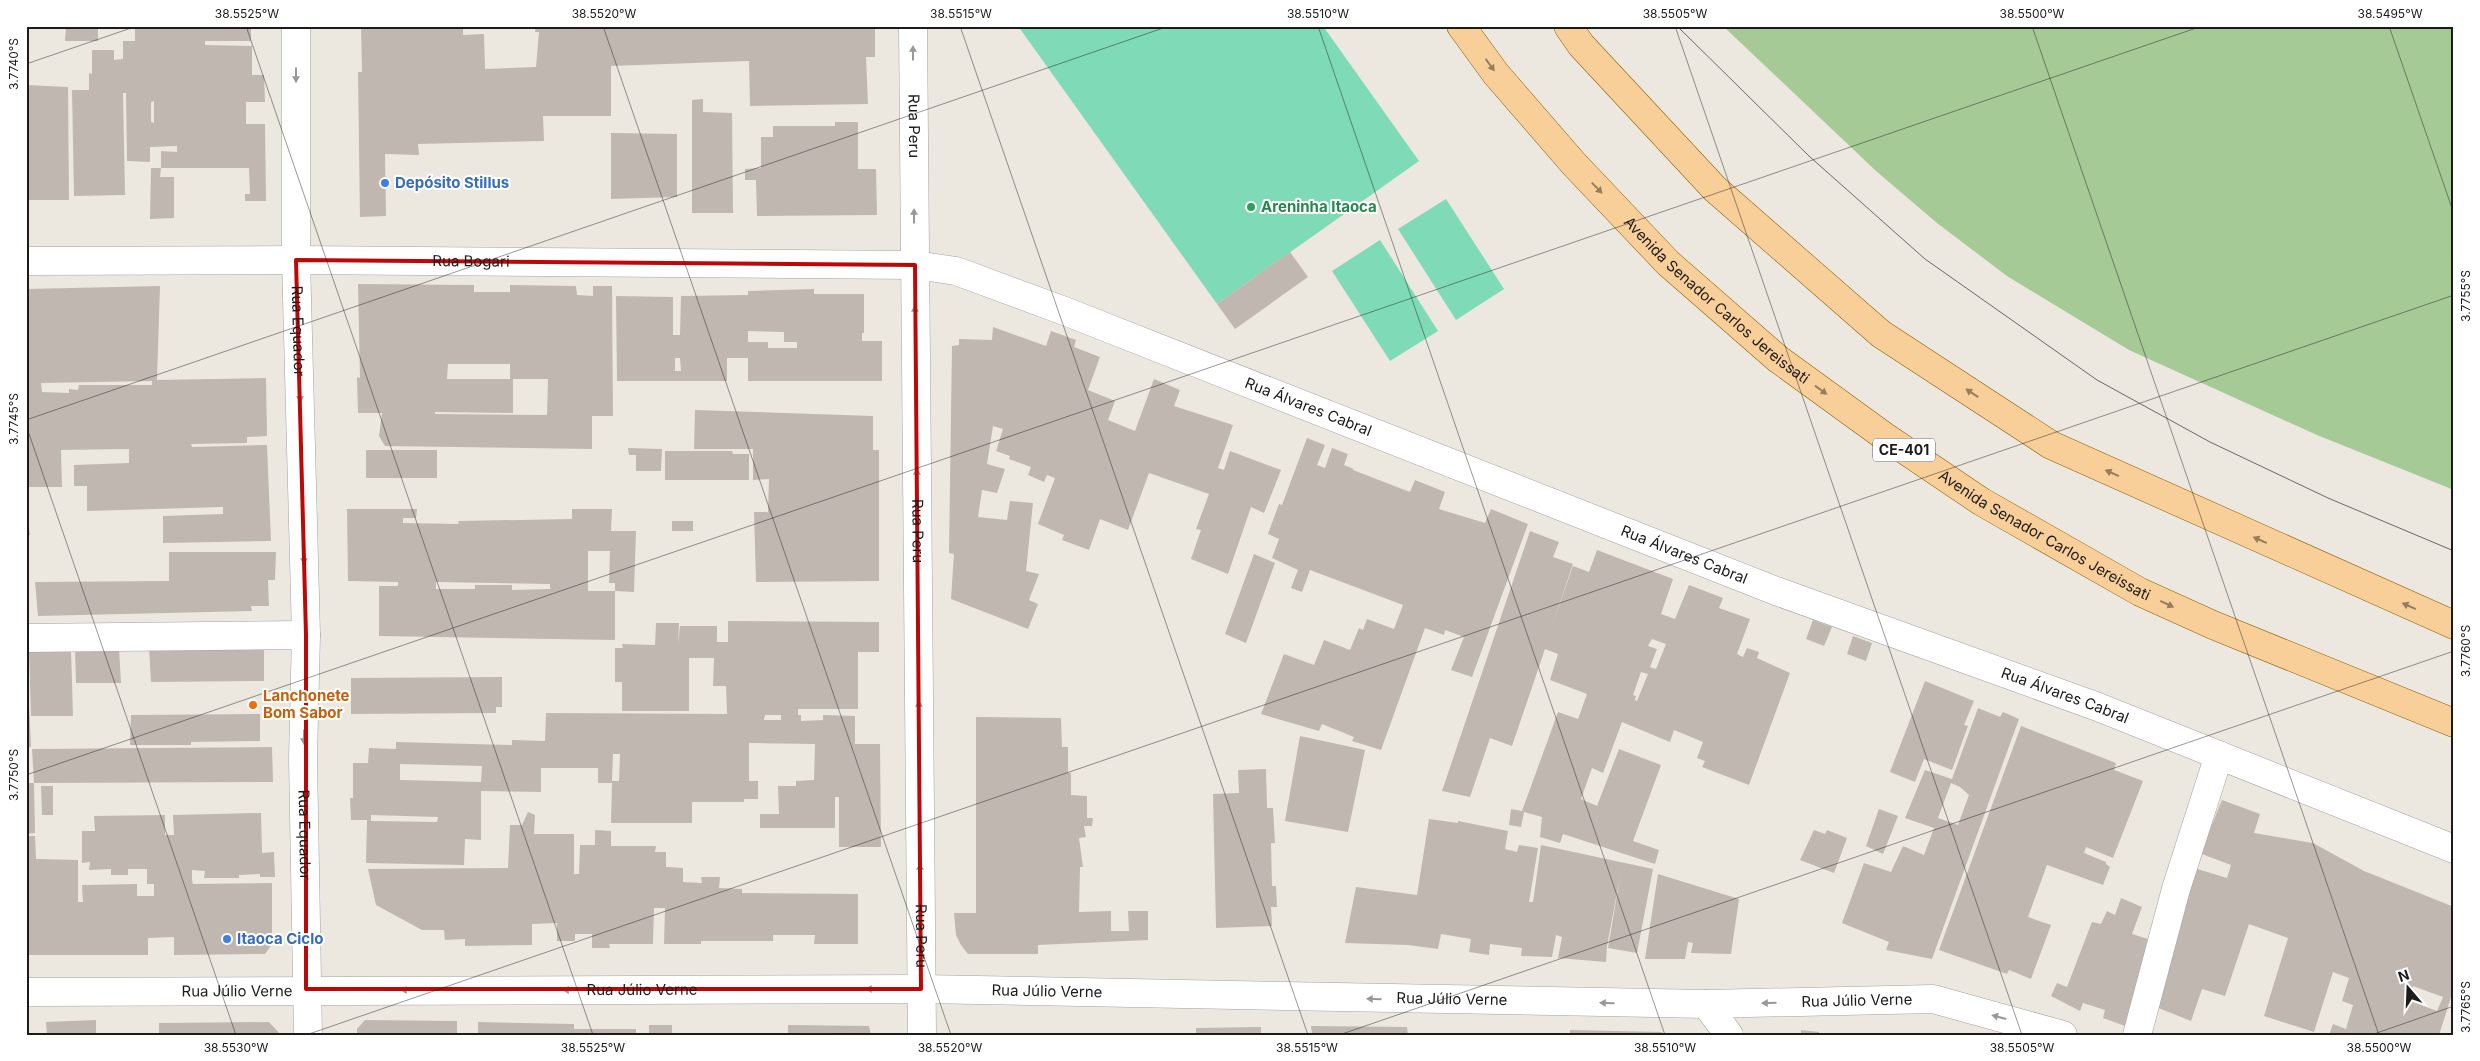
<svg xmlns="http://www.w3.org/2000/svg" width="2480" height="1061" viewBox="0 0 2480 1061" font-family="Inter,sans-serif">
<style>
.forest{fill:#a5ca96}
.pitch{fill:#7fdab7}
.building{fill:#c0b7b0;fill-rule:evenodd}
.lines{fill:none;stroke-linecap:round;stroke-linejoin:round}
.minor-casing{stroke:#a2a2a2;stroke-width:29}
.major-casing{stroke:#8c6005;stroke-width:29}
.minor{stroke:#fff;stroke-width:28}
.major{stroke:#f8cf99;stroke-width:28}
.tram{stroke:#696969;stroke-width:1}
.oneway{fill:#989898}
.oneway2{fill:#957e60}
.marked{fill:none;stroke:#be0707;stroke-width:4;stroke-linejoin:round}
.ticks{fill:none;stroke:#1b1b1b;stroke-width:1;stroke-opacity:0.45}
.shop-dot{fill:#3f7fe0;stroke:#fff;stroke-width:2}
.leisure-dot{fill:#2e9e5b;stroke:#fff;stroke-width:2}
.food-dot{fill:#e8710a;stroke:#fff;stroke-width:2}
.labels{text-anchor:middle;stroke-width:4;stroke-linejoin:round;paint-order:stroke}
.shield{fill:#fff;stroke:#5f5f5f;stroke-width:1}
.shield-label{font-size:14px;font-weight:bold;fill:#1b1b1b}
.street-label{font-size:15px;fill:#1b1b1b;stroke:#fff}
.shop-label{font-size:15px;font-weight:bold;fill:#366cbe;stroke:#fff;text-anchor:start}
.leisure-label{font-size:15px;font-weight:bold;fill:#27864d;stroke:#fff;text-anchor:start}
.food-label{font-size:15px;font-weight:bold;fill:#c56008;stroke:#fff;text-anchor:start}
.neatline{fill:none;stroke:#1b1b1b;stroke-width:2}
.ticks-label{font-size:12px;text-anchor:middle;fill:#1b1b1b}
</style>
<rect width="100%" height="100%" fill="#ece8e0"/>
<!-- forest -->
<path class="forest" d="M1723,26h731v464l-137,-55 -188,-85 -122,-74 -70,-53 -61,-52z"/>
<!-- pitch -->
<g class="pitch">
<path d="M1018,26h305l96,135 -202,143z"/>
<path d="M1446,199l58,90 -48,31 -58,-91z"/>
<path d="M1380,240l58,91 -48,30 -58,-90z"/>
</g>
<!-- building -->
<g class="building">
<path d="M66,26h32v15h-33z"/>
<path d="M135,26h116v15h-46v4l47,1v29h12l1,27h-19v22h19l1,77h-21v-7h5l-1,-26h-88v-17l16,1v-6l-27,1v15l-23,-1 -1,-68h-3l2,102 -51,1 -2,-106h17v-17l3,1v-24h22v10l9,-1v-18h12zM154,101v22l-3,-1v-20z"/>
<path d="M361,26h102v9l21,-1 1,35 51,-2 3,-35h-4l1,-6h339v31h-9l2,47 -118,2 -1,-45 -138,5v50h-68l1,25 -126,3 1,11 -34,-1 1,62 -26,1 -2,-145h4z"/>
<path d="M26,85l42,2 1,113h-43z"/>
<path d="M703,99v13l29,1 1,100h-41v-113z"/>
<path d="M835,122h23v47h18l1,46 -120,1 -1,-36h-11v-11l16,-1v-31h12v-11h62z"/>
<path d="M611,133l66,1v63l-66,2z"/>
<path d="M151,168h10l-1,9h14v41l-24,1z"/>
<path d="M1290,252l18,25 -73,52 -18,-25z"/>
<path d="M358,284l116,1v7h36v-7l66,1 1,9 16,1v-10h19l1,130h-21v33l-207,-3 -6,-10 3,-23h-24l-1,-36 3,1zM448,364h62v15h-63zM513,379h35l-1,36 -112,-1v-2l78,1z"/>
<path d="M160,286l-3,94 109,-2 1,58 -20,1v6l-56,1 1,3 75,-2 4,96 -108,2v-27l60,-2v-7l-136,4v-25h-13v-21l55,-2v-14l-68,1 1,37h-36v-198zM152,381v4h-73l-1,5 -9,-1v4l-27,-1 -1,-9z"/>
<path d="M814,289v5h50v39h-2v8h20v40h-134v-23h-21v23h-110l-1,-85 57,1v38h7l1,-39 67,-1v-4zM748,331l36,1v10h13v6h-29v-6h-20zM675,358h5l1,13h-6z"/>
<path d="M993,327l53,19 5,-15 25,9 -2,7 26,10 -12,33 27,11 -7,19 27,11 19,-52 26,11 -6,16 59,19 -15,43 6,2 6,-19 51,19 -17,43 -13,-6 -23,67 -37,-15 10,-29 -5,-1 13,-35 -60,-21 -21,57 -28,-11 -11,31 -27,-10 2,-5 -26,-11 17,-46 -8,-3 -3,7 -16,-7 3,-8 -22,-8 1,-3 -14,-5 7,-22 -10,-3 -6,38 18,5 -8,24 -15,-3 -4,27 29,3 3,-19 23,2 -7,68 13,3 -10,26 9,4 -10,25 -77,-30 3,-45 -5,-1 3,-207 7,-1v-6l33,1z"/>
<path d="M695,410l178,6v34h6v131l-123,1 -2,-70h14l1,-33 -16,1v-31h-59z"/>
<path d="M1307,438l18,7 -8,20 8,3 7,-20 16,6 -4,11 10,4 -1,1 57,22 5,-12 30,12 -6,17 46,14 6,-14 37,15 -56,153 -21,-7 13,-33 -19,-7 -1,5 -19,-7 -44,122 -29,-9 2,-4 -32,-13 -3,7 -58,-17 23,-60 30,11 10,-25 26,10 9,-22 4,2 4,-11 27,10 9,-24 -93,-35 -8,22 -11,-4 7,-18 -26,-12 7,-19 -11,-5 11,-30 3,1z"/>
<path d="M628,448l34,1 -1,22h-25v-16h-7z"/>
<rect x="366" y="450" width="71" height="28"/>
<path d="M665,451h67l1,3h16v26h-84z"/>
<path d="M26,507l4,28h-4z"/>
<path d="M347,509h70l-1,9h-13v5l55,1 1,-3 113,-2v-10h40l-1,22h25l-2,61 -19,-1v49l-236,-4v-50h19v-4l-50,-1zM588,551h22l-1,32h6v8h-27zM436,582l114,2v5l-38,1v-5h-37v4h-39z"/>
<rect x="672" y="521" width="21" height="10"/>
<path d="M1530,531l29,11 -6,15 20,7 -21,62 21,-60 16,6 8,-22 76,29 -12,35 14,5 14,-34 34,13 -4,10 31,11 -13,35 6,3 4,-9 12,4 -2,6 33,15 -41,112 -47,-18 3,-6 -8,-3 6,-16 -29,-12 -4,12 -48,-20 -19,51 -11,-5 -11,31 16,7 22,-57 42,16 -28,76 26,9 -4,14 -92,-30 -3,9 -20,-6 2,-20 -18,-5 -3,15 -12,-2 2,-16 11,2 36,-99 20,7 9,-25 -37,-14 8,-26 -13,-5 -33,97 -22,-8 -20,59 -28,-6zM1652,639l14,5 -10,25 -6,-2 7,-18 -9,-3zM1641,672l7,2 -11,27 -2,-1 1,-4 -3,-1z"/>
<path d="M169,552h107l-1,28h-7l1,26h-18l1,5 -214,5 -3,-34 134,-1z"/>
<path d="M1254,554l21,9 -29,80 -21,-9z"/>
<path d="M1813,620l19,7 -8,19 -18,-7z"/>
<path d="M728,621l151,1v30h-21v57h-60v6h3v6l22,-1v-5l32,1v28h25l1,103h-42v-50h-4v31h-75v-14h19l-1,-28h18v-5l18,-1 1,-36 -66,-1v38h9v18h-14v3h-52v21h-81l1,-40h-14v-15h-57v24l-60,-1v49l-16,-1 -1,26 -98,-2 1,-43h-16l-1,-22h3v-35h15l1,-15 27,1v-7l116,3v-5l33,1 1,-28 181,1 -1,-28h-13l1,-28h-25v53h-67v-29h-7v-34h8l-1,-4 33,1 1,-22h23l-1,22 2,-19h37v16h11zM765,715h16v5h-17zM613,754h7l-1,27h-7zM400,764l82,2 -1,16 -81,-2zM371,815l67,2 -1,5 -66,-1z"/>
<path d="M1853,636l19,7 -6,18 -19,-7z"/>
<path d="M264,647v34l-113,1 -2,-34z"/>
<path d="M119,648l2,35h-45l-1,-34z"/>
<path d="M71,649l2,67h-42l-2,-66z"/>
<path d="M502,677v30h-6v6l-145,1v-36z"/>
<path d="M1925,681l49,20 -10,24 4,1 -16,44 -28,-11 -9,23 -25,-10z"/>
<path d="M28,682l3,65h-5z"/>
<path d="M1978,708l22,9 3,-5 16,7 -87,240 -46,-9 3,-8 -47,-19 22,-60 27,9 12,-26 21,9 10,-27 -29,-10 20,-48 27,9zM1951,783l9,4 9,8 -11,30 -20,-7z"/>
<path d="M260,714v27l-69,1v3h-61l1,-30z"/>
<path d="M976,717l85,1 1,29h6v26h3v22l16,1v22h6l-1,8h-8l2,11 -7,1 4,29h-3l-1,45 32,-1v20h18l-1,-20h20v29l-110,5v9h-70l-7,-9 -5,-10 -2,-22h22z"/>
<path d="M2021,726l95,37 -2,7 29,11 -30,77 -27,-11 -2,6 22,9v2l4,3 -7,18 -56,-20 -19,52 23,8 -20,54 -22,-9 -2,4 -68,-24z"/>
<path d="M1300,736l65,14 -17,82 -63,-11z"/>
<path d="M272,747l1,35 -239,1 1,50 -9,1v-51h8l-2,-34z"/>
<path d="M1266,769l1,39h6l2,35h-4l1,43h4l1,21h-6l1,19 -56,2 -3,-134 26,-1 -1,-23z"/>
<path d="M41,786h12v29h-11z"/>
<path d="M2222,800l38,14 -6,19 59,10 51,28 90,36v81l-15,47h-110l4,-11 13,5 7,-24 -11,-4 7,-23 -16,-6 -19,60 -50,-16 24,-78 -39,-14 -24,72 -23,-7 -11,32 -40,-16 40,-138 36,11 4,-13 -37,-14 5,-16 8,2zM2413,986l30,11 -6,14 -29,-11z"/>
<path d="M1879,809l19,7 -15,38 -17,-8z"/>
<path d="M528,812l7,3 -1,19h40v40h5l1,-29h15v-15l16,1v15h45l-1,6h11v15l17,1v14l19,1 -1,-6h19l-1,11 23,1v4l116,1v50h-44l1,-9h-42v6h-72v3h-37l1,-36h-11l-1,36h-44l1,4h-18v-14h-17v7h-18v-18l-25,1v21l-67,1v-7l-20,1 -1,-10h-22l-46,-25 -8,-36 140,-1 2,-43h12z"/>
<path d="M261,813l1,40 12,-1 1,25h-15v-3l-21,1v3h-35l1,-7 -13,-1v10l1,4 79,-1v61l-7,10 -91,1v-18l-26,1v17h-122v-119h9l1,23 42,1v42h5l-1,-17 55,-1v12h17v-12h-7v-15h-19v6h-17v-6l-22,1 1,-8 -8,1v-32h13l-1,-15 71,-1v20h9l-1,-20z"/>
<path d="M1429,819l29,4v-2l50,10 -3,18 12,3 2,-7 19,3 -9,54h4l8,-57 112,24 -16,84 -29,-5 13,-77 -14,75 -1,16 -48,-4 4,-21 -6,-2 -4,22 -31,-1 1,-8 -32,-4 -1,11 -20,-3 2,-13 -30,-5 -3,15 -30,-4 -63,-2 11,-56 61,8z"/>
<path d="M1814,830l11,4 2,-4 20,8 -13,35 -34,-13z"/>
<path d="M1658,874l81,25 -8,55 -40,-1 2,-10 -5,-1 -3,17h-40z"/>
<path d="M2121,898l21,9 -10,27 16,5 -2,5 8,4 -26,79 -25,-9 2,-8 -22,-7 -3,8 -29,-15 6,-13 10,4 25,-65 9,2 6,-13 8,4z"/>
<path d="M96,1020v15h-49l-1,-13z"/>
<path d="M365,1020l92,1v14h-100v-6z"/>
<path d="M269,1022l12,13h-122v-12z"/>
<path d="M478,1022l96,2v5h62v6h-158z"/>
<rect x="649" y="1025" width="23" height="10"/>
<path d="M788,1025l81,1 2,9h-83z"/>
<path d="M1311,1026l96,1 1,8h-96z"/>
<path d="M1261,1027v8h-65v-7z"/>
<path d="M1570,1030l92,2v3h-92z"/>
<path d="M1801,1030l18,2v3h-18z"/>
</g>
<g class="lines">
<defs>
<g id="minor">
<path id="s1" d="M296,26v234l10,375 -3,123 5,277"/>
<path id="s2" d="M913,26l9,1009"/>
<path id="s3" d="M26,261l270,-1 619,5 41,6 111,41 709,279 322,116 356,142"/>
<path d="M26,638l280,-3"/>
<path id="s4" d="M26,992l895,-3 785,15 227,-5 130,36"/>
<path d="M1706,1004l23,31"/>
<path d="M2137,1035l39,-146 43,-134"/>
</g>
<g id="major">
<path id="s5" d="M1461,26l35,48 78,90 94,99 110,96 106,77 98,66 158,90 73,33 241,98"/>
<path d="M1568,26l13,19 134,144 166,145 170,111 403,180"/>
</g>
</defs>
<!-- minor casing -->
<use href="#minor" class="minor-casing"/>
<!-- major casing -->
<use href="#major" class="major-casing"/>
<!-- minor -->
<use href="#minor" class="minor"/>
<!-- major -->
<use href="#major" class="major"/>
<!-- tram -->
<path class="tram" d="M1677,26l132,130 116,103 172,121 113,62 118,56 126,53"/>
</g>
<!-- one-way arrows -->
<defs><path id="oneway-solid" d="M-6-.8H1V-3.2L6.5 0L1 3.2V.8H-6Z" transform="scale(1.25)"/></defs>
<g class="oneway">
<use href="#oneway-solid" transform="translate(913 53) rotate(-90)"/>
<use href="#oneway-solid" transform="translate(296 75) rotate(90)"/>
<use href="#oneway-solid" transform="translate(914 216) rotate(-90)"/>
<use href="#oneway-solid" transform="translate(915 313) rotate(-91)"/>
<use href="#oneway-solid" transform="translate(300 395) rotate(89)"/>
<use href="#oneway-solid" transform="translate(917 476) rotate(-91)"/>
<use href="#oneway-solid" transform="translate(304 557) rotate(89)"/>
<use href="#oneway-solid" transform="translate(919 708) rotate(-91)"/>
<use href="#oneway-solid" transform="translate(304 737) rotate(91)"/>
<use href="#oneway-solid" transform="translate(920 871) rotate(-91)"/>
<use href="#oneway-solid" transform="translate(873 989) rotate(180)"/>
<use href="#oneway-solid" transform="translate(408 990) rotate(-180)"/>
<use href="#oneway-solid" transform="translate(570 990) rotate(180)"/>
<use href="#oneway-solid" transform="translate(1374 999) rotate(-179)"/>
<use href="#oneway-solid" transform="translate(1607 1003) rotate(-179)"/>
<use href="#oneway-solid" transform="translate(1769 1003) rotate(179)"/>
<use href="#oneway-solid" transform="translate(1999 1017) rotate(-165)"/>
</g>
<g class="oneway2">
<use href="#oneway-solid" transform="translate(1490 65) rotate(54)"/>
<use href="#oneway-solid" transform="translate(1597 188) rotate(46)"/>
<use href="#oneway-solid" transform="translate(1821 390) rotate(36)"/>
<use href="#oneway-solid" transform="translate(1972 393) rotate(-147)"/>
<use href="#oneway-solid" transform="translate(2112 473) rotate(-156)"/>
<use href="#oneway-solid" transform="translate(2260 540) rotate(-156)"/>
<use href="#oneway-solid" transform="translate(2167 604) rotate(25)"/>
<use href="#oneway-solid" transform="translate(2409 606) rotate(-156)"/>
</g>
<!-- marked area -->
<path class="marked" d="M296,260l619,5 6,724h-615v-354z"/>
<!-- ticks -->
<path class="ticks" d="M246,26l347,1009M603,26l348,1009M960,26l348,1009M1318,26l347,1009M1675,26l347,1009M2032,26l347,1009M2389,26l65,188M26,64l111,-38M26,420l1143,-394M26,425l210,610M26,775l2176,-749M306,1035l2148,-740M1339,1035l1115,-384M2371,1035l83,-29"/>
<!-- markers -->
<g class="shop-dot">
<circle cx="385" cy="183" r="5"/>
<circle cx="227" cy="939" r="5"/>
</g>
<circle class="leisure-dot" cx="1251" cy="207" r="5"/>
<circle class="food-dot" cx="253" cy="705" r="5"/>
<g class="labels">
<!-- shield labels -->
<rect class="shield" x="1873" y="438.5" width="62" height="23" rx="4"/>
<g class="shield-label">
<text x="1904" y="455">CE-401</text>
</g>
<!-- street labels -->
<g class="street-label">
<text dy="5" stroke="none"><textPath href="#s2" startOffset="100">Rua Peru</textPath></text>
<text dy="5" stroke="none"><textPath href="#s3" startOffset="445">Rua Bogari</textPath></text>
<text dy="5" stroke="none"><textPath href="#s5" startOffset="376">Avenida Senador Carlos Jereissati</textPath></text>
<text dy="5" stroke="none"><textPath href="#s1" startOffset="305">Rua Equador</textPath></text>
<text dy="5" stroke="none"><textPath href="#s3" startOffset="1308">Rua Álvares Cabral</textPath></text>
<text dy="5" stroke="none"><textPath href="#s2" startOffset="505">Rua Peru</textPath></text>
<text dy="5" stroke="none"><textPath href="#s5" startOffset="781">Avenida Senador Carlos Jereissati</textPath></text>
<text dy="5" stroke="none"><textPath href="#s3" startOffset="1712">Rua Álvares Cabral</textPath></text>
<text dy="5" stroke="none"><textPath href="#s3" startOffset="2118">Rua Álvares Cabral</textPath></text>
<text dy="5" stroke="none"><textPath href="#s1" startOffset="809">Rua Equador</textPath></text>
<text dy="5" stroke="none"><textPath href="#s2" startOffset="910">Rua Peru</textPath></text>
<text dy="5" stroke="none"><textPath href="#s4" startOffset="211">Rua Júlio Verne</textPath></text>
<text dy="5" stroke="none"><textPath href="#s4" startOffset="616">Rua Júlio Verne</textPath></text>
<text dy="5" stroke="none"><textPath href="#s4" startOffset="1021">Rua Júlio Verne</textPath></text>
<text dy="5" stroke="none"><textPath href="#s4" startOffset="1426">Rua Júlio Verne</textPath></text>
<text dy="5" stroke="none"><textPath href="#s4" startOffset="1831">Rua Júlio Verne</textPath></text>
</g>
<!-- shop labels -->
<g class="shop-label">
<text x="395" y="188">Depósito Stillus</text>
<text x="237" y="944">Itaoca Ciclo</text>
</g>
<!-- leisure labels -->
<g class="leisure-label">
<text x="1261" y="212">Areninha Itaoca</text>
</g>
<!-- food labels -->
<g class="food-label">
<text x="263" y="701">Lanchonete<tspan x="263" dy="17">Bom Sabor</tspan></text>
</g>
</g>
<!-- border -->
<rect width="2480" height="1061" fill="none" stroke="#ffffff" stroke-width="55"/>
<!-- north arrow -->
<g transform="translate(2408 988) rotate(341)" stroke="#ffffff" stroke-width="4" paint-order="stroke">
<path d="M0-4L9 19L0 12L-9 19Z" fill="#1b1b1b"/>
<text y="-8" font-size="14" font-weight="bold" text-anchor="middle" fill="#1b1b1b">N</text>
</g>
<rect x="28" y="28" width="2424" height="1006" class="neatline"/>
<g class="ticks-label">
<text x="247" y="18">38.5525°W</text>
<text x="604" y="18">38.5520°W</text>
<text x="961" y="18">38.5515°W</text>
<text x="1318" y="18">38.5510°W</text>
<text x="1675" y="18">38.5505°W</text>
<text x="2032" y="18">38.5500°W</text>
<text x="2390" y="18">38.5495°W</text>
<text transform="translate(14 64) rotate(-90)" y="4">3.7740°S</text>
<text transform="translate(2466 296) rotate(-90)" y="4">3.7755°S</text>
<text transform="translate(14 419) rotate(-90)" y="4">3.7745°S</text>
<text transform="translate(2466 651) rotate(-90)" y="4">3.7760°S</text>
<text transform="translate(14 775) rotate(-90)" y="4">3.7750°S</text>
<text transform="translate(2466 1007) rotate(-90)" y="4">3.7765°S</text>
<text x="236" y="1052">38.5530°W</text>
<text x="593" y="1052">38.5525°W</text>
<text x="950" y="1052">38.5520°W</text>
<text x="1307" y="1052">38.5515°W</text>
<text x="1665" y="1052">38.5510°W</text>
<text x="2022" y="1052">38.5505°W</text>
<text x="2379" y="1052">38.5500°W</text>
</g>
</svg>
